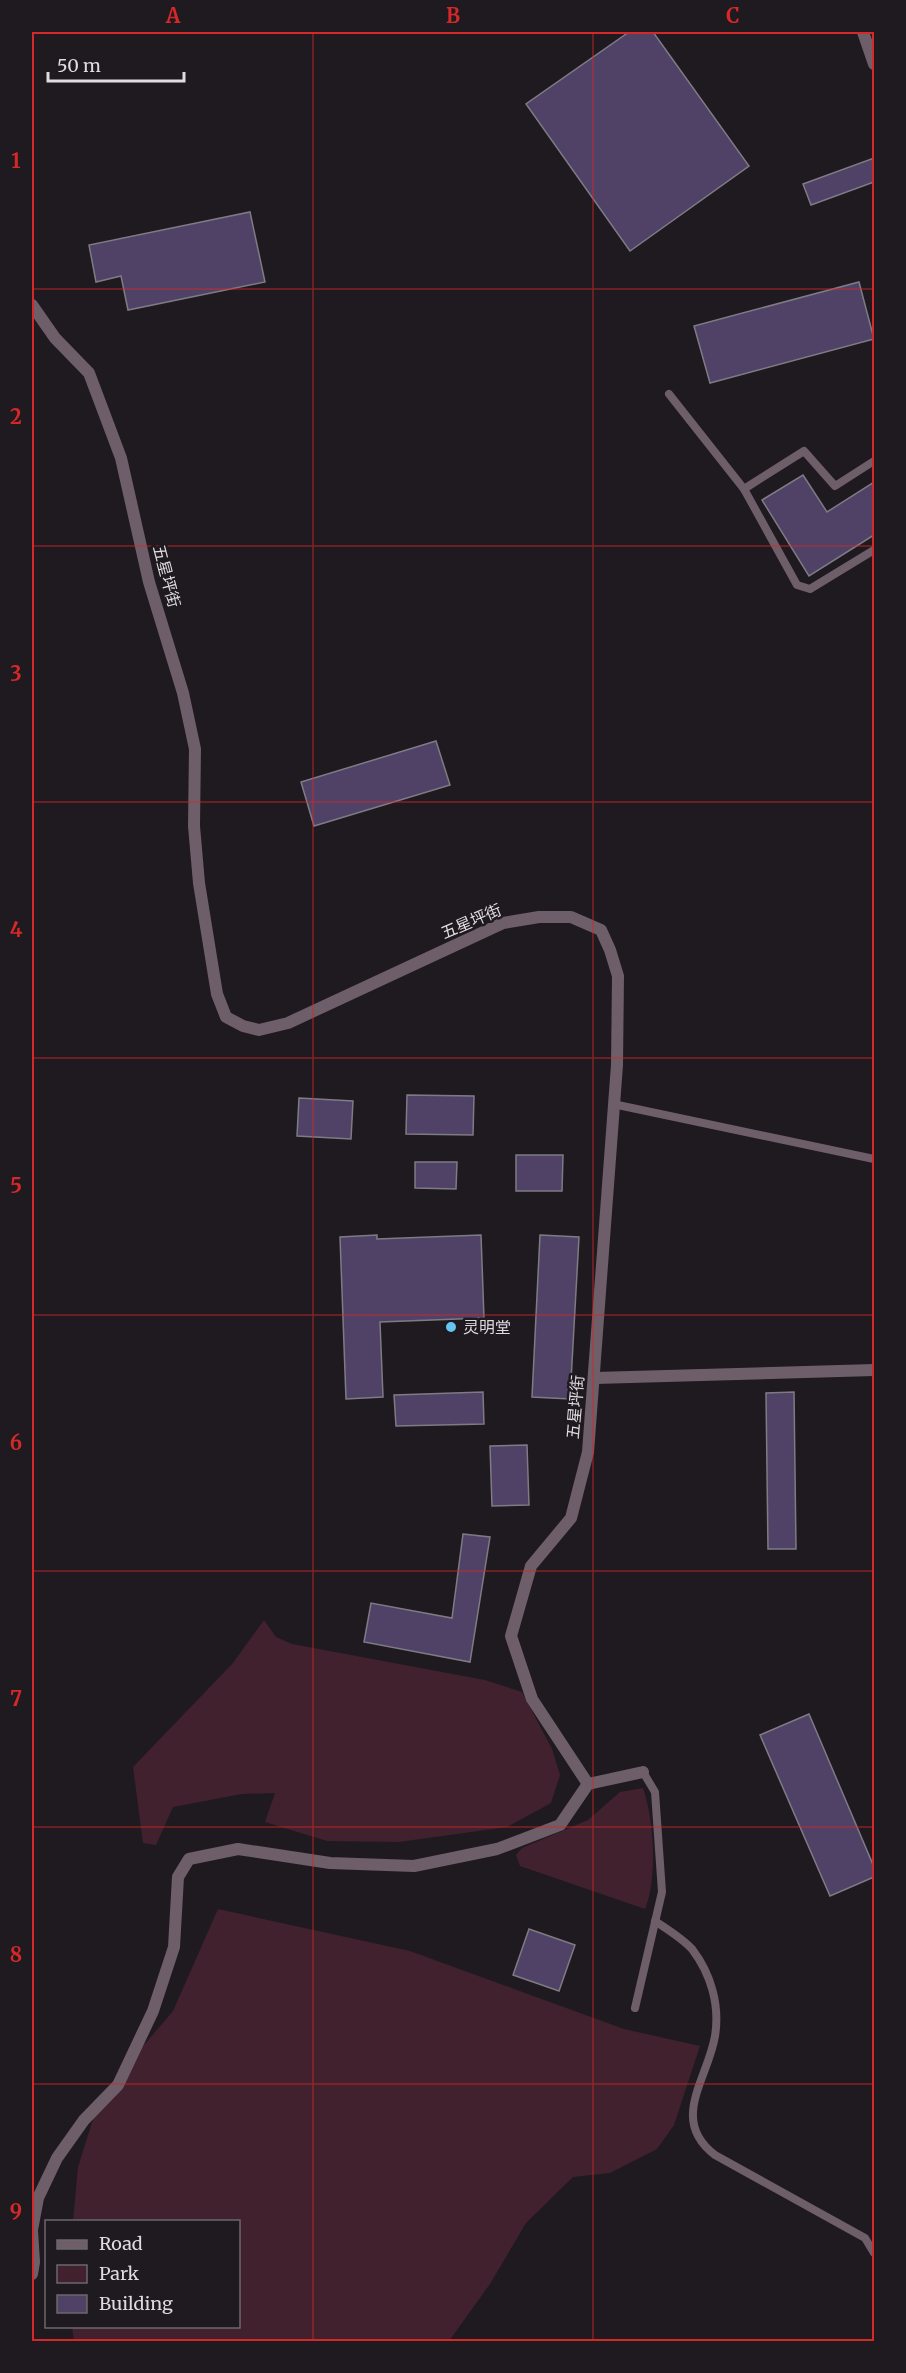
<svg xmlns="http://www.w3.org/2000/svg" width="906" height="2373" viewBox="0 0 906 2373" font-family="Merriweather,'Noto Sans SC',serif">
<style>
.green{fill:#40212d}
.building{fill:#504267;stroke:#7e7b84;stroke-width:1.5}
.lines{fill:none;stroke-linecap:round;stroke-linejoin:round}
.service{stroke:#6e5e69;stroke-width:8}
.minor{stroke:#6e5e69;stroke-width:12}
.grid{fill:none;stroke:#d62828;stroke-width:1.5;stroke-opacity:0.55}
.poi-dot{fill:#64c5ee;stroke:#1f1a20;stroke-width:2}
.labels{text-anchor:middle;stroke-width:5;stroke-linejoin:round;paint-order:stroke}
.street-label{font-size:16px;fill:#dfdbdf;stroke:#1f1a20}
.poi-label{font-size:16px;fill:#dfdbdf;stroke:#1f1a20;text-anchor:start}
.neatline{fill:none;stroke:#d62828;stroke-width:2}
.grid-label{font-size:20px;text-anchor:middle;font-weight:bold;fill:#d62828}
</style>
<rect width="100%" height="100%" fill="#1f1a20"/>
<!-- green -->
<g class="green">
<path d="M264,1620l12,17 16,7 193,36 37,12 30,57 8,26 -9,28 -44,24 -108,15 -72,-1 -62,-19 10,-29 -33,1 -69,13 -17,38 -13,-2 -10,-76 100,-104z"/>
<path d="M643,1788c11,32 15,90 2,121l-125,-43 -4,-11 6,-7 66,-28 32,-28z"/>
<path d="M218,1909l192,42 214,78 76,17 -26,79 -17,24 -47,24 -37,4 -47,46 -36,61 -41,57 -375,1 -2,-15 166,-1v-104l-165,-1 5,-54 17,-54 43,-61 35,-41z"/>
</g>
<!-- building -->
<g class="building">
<path d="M629,32h24l96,134 -119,85 -104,-147z"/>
<path d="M874,158v24l-63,23 -8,-21z"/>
<path d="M250,212l15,70 -137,28 -7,-34 -25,6 -7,-37z"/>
<path d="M859,282l15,57 -164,44 -16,-57z"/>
<path d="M803,475l24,37 47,-30v53l-65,41 -47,-76z"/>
<path d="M436,741l14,44 -136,41 -13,-44z"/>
<path d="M407,1095l67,1 -1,39 -67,-1z"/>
<path d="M299,1098l54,3 -2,38 -54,-3z"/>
<path d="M516,1155h47l-1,36h-46z"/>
<path d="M415,1162h42l-1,27 -41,-1z"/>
<path d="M377,1235v4l104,-4 3,83 -104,4 3,75 -37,2 -6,-162z"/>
<path d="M540,1235l39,2 -9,162 -38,-2z"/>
<path d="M483,1392l1,32 -88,2 -2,-31z"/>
<path d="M794,1392l2,157h-28l-2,-156z"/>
<path d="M527,1445l2,60 -37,1 -2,-60z"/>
<path d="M463,1534l27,3 -20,125 -106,-20 7,-39 81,15z"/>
<path d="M809,1714l65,153v10l-44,19 -70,-161z"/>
<path d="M529,1929l46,16 -16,46 -46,-16z"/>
</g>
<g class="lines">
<!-- service -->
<g class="service">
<path d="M669,394l75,95 53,96 13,4 64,-39"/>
<path d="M744,489l60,-38 31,35 39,-25"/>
<path d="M613,1104l261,55"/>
<path d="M655,1921c12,8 27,17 37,28 19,25 28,56 23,87 -7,43 -46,84 0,119l150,83 9,15"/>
<path d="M635,2008l27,-116 -7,-100 -12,-20"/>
</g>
<!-- minor -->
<g class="minor">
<path d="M863,32l11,32"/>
<path d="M32,305l23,33 34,35 32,85 28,124 34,111 12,56 -1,77 5,57 18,111 9,23 17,9 16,4 29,-7 215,-100 36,-6h32l30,13 9,20 8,26 -1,89 -29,387 -17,66 -40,48 -20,70 21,63 56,85"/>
<path d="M595,1378l279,-8"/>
<path d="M32,2274l2,-12 -2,-32 6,-32 19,-40 27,-38 34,-35 35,-74 21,-64 4,-70 11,-18 49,-10 92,14 84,3 83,-17 63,-24 28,-41 55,-12"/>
</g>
</g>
<!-- grid -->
<path class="grid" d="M313,32v2310M593,32v2310M32,289h842M32,546h842M32,802h842M32,1058h842M32,1315h842M32,1571h842M32,1827h842M32,2084h842"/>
<!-- markers -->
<circle class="poi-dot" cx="451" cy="1327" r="6"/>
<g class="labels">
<!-- street labels -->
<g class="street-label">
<text transform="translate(167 576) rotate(75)" y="6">五星坪街</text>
<text transform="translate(471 921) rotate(-23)" y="6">五星坪街</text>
<text transform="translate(575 1407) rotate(-85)" y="6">五星坪街</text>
</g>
<!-- poi labels -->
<g class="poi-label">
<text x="463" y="1333">灵明堂</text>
</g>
</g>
<!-- border -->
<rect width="906" height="2373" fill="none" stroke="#1f1a20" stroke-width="66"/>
<!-- legend -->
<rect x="45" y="2220" width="195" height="108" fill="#1f1a20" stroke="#6c676c" stroke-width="1.5"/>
<rect x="57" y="2240" width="30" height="9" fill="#6e5e69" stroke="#6c676c" stroke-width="1.5"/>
<text x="99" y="2250" font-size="18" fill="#dfdbdf">Road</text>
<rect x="57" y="2265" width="30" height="18" fill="#40212d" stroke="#6c676c" stroke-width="1.5"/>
<text x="99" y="2280" font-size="18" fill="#dfdbdf">Park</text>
<rect x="57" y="2295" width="30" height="18" fill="#504267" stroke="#6c676c" stroke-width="1.5"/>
<text x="99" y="2310" font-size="18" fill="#dfdbdf">Building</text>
<!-- scale -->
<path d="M48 72v9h136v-9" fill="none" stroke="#dfdbdf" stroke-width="3"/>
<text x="57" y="72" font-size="18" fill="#dfdbdf" stroke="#1f1a20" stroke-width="4.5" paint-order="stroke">50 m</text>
<rect x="33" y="33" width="840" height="2307" class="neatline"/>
<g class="grid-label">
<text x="173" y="23">A</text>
<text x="453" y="23">B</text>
<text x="733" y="23">C</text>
<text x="16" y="168">1</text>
<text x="16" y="424">2</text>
<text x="16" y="681">3</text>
<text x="16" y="937">4</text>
<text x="16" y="1193">5</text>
<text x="16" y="1450">6</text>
<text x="16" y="1706">7</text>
<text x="16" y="1962">8</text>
<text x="16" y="2219">9</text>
</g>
</svg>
